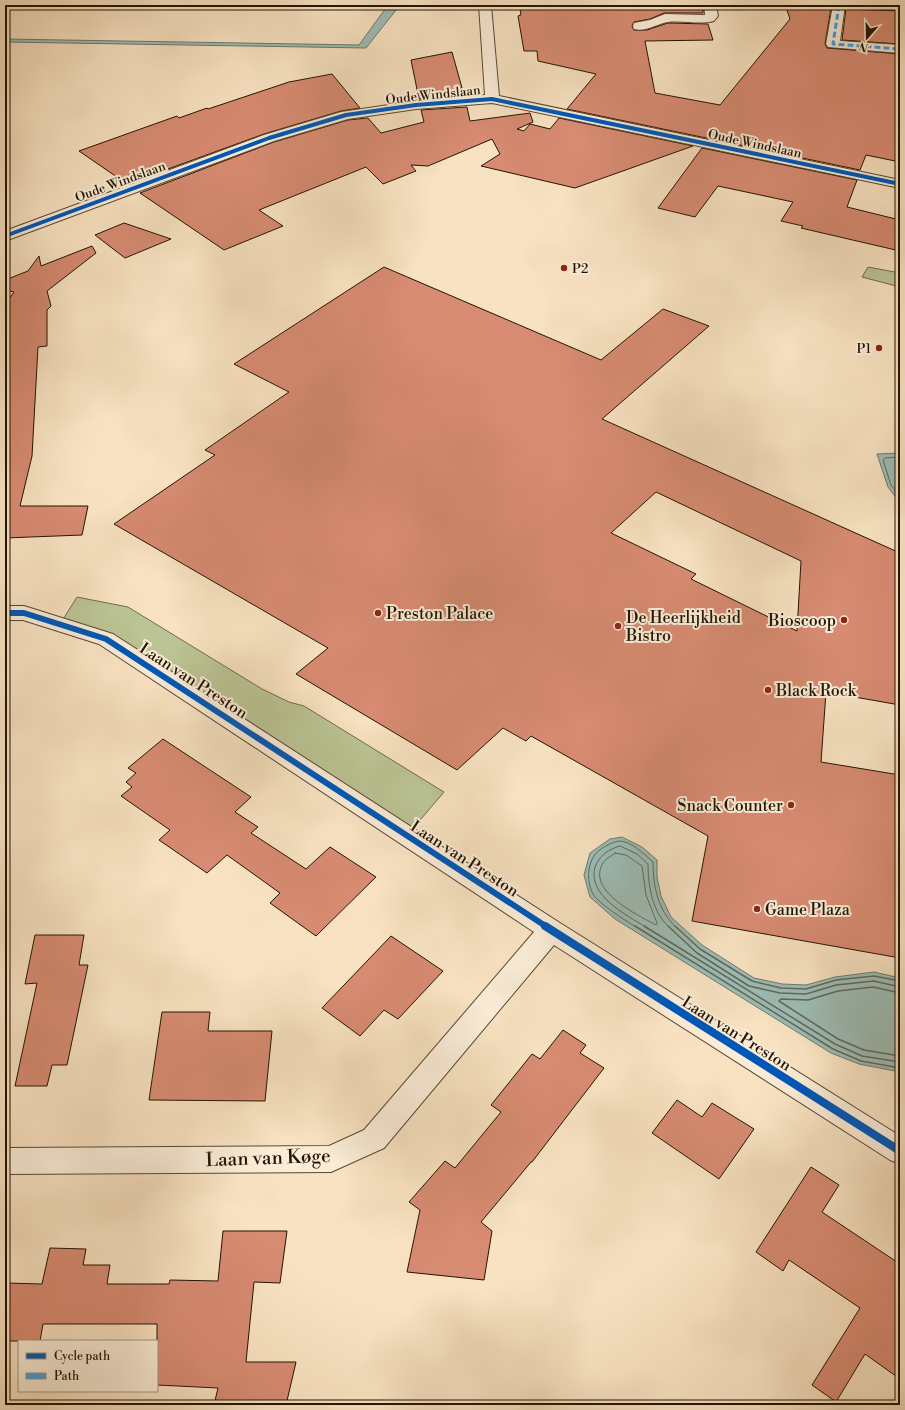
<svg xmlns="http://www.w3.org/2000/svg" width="905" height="1410" viewBox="0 0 905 1410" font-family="'Libre Bodoni',serif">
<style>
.green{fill:#bbc494;stroke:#6f6c4a}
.water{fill:#9dbdb6;stroke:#6c796d}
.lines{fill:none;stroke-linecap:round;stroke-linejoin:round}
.shore-far1{stroke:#60685b;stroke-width:1}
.shore{stroke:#60685b;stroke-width:1.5}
.building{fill:#d78b72;stroke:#231400;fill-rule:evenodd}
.minor-casing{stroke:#584830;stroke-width:2}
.minor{fill:#faecd7;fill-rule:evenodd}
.quiet{stroke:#3ea2e9;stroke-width:3;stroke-dasharray:6 3;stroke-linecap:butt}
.cycleway-far2-casing{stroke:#faecd7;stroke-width:5.5}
.cycleway-far1-casing{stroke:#faecd7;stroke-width:8}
.cycleway-casing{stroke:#faecd7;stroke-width:10}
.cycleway-far2{stroke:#0057b8;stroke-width:4}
.cycleway-far1{stroke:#0057b8;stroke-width:6}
.cycleway{stroke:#0057b8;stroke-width:8}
.poi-dot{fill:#8f2418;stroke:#faecd7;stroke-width:1.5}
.labels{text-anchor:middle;stroke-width:4;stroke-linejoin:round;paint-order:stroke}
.far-street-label{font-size:13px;fill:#231400;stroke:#faecd7}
.far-poi-label{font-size:13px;fill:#231400;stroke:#faecd7;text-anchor:start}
.poi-label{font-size:16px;fill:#231400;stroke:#faecd7;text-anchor:start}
.street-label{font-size:16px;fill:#231400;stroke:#faecd7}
.near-street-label{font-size:19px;fill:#231400;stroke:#faecd7}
</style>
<rect width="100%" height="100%" fill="#f8e2c1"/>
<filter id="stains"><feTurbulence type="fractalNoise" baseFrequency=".005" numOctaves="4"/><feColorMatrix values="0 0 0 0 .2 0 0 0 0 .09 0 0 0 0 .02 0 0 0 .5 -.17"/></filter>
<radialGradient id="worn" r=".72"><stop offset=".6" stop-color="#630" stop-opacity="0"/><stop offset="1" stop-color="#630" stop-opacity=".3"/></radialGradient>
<!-- green -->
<g class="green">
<path d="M868,267l32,6v14l-38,-10z"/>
<path d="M77,597l51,10 134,82 27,13 15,4 140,86 -35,41 -304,-191 -45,-18z"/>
</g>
<!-- water -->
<g class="water">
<path d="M388,5h12l-34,43 -361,-6v-3l354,6z"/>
<path d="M900,453v50l-12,-16 -11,-33z"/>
<path d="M622,837l20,10 15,13v17l4,19 10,21 31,28 52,33 28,6 24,1 29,-8 39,-5 26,6v94l-41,-8 -28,-11 -216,-134 -25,-22 -6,-22 6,-22 20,-14z"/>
</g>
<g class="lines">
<!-- shore-far1 -->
<g class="shore-far1">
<path d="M900,457l-15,1 -2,2 8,25 9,11"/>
<path d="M615,853l11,2 16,11 4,29 11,28 -1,2c-18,-10 -70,-34 -53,-62 2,-4 9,-7 12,-10z"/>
<path d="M636,927c-10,-6 -38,-24 -43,-33 -6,-11 -6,-28 1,-38 3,-6 19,-15 26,-15 11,0 25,14 33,21 0,24 5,49 23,65"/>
<path d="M646,927c-20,-12 -59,-32 -51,-60 4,-11 14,-18 25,-21l17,8 11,10c0,21 4,48 21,63"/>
</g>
<!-- shore -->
<g class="shore">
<path d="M635,926l198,123 28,12 39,7"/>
<path d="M644,926l191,118 27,12 38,6"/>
<path d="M668,926l29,27 52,33 31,7 26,1 30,-9 38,-4 26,6"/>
<path d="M675,926l25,23 52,32 29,7 25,1 30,-9 38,-4 26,5"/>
<path d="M900,993l-27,-6 -35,4 -30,9 -27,-1 -2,2 59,38 26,11 36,6"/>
</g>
</g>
<!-- building -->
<g class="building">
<path d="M652,5h51v8h-39l-14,6 -16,3 -2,4 2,4h13l21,-7 40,1 5,16 -68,1 10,52 65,12 70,-86 -4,-12 45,1 -6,36 2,4 73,6v108l-34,-7 -6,15 -293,-61 29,-35 -58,-13 -1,-10h-13l-6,-35 3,-1 -1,-6z"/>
<path d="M846,9l54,2v33l-58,-4z"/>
<path d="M452,52l12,43 -45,4 -8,-39z"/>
<path d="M332,74l28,34 -19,3 -77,23 -137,50 -48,-33 98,-35 2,2 28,-10 1,1 81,-27z"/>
<path d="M467,107l3,14 60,-8 3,9 -16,7 7,2 6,-7 20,5 9,-11 134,28 -118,42 -94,-22 19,-12 -8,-15 -64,27 -17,-1 5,6 -33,13 -17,-17 -107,43 24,16 -59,24 -84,-57 134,-51 74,-22 20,-2 13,15 43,-11 -3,-12z"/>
<path d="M702,148l155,32 -10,27 53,13v31l-99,-23 2,-2 -22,-5 12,-19 -75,-16 -23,31 -37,-9z"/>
<path d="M124,223l47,16 -46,19 -30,-23z"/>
<path d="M92,246l4,7 -49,38 4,15 -4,4v36l-9,1 -6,109 -12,50h68l-6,29 -77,3v-233l9,-13 -9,-2v-10l23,-9 11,-15 2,10z"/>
<path d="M384,267l217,93 62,-51 46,17 -107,93 298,134v152l-74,-13 -5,70 79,13v183l-208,-37 16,-85 -177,-100 -5,5 -23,-13 -46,42 -161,-96 32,-26 -214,-124 101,-69 -10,-5 84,-58 -55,-28zM656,492l145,69 -4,70 -106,-52 5,-5 -85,-41z"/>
<path d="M163,739l88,58 -16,15 23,15 -7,6 55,36 24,-22 46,30 -60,59 -46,-33 10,-10 -53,-38 -20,18 -48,-33 11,-10 -49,-34 11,-9 -6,-5 10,-9 -8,-5z"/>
<path d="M35,935h49l-5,30h9l-21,100h-15l-5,21h-32l22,-103 -12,1z"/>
<path d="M391,936l52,35 -45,48 -14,-9 -24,26 -38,-28z"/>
<path d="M162,1012h48l-2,19h64l-7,70 -116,-1z"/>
<path d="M563,1030l23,15 -6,8 24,15 -72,94h-1l-50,60 11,9 -8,49 -77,-8 13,-62 -11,-8 36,-41 10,7 46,-56 -10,-7 41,-51 8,5z"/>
<path d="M677,1100l25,17 10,-14 42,26 -35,50 -67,-46z"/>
<path d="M811,1167l28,18 -17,27 78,52v115l-35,-25 -29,48 -24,-17 48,-77 -71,-48 -6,11 -27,-19z"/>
<path d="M223,1231h64l-7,52 -26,-1 -8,80h50l-10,43h-72l4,-17 -61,-3v-61h-114l-3,17h-35v-58l37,1 8,-36 36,1 -3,16h27l-3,19h62l1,-4 48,1z"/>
</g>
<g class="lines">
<defs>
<g id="minor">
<path d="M479,5h12l8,91 401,84v8l-408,-85 -76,6 -68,10 -74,22 -269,100v-10l259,-96 77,-23 75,-11 69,-6z"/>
<path d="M704,5h12l2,11 -4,5c-15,4 -31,-1 -46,1 -12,2 -22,10 -34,7l-1,-3 1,-3 16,-3 15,-6 40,1z"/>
<path d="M833,5h12l-5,36 60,4v8l-72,-6 -2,-3z"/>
<path d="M5,606h19l89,28 447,289 340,213v28l-10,-4 -336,-215 -170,203 -53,24 -326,2v-26l324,-2 35,-16 170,-198 -435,-288 -76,-24h-18z"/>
</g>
</defs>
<!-- minor casing -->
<use href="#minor" class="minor-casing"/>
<!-- minor -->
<use href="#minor" class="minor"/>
<!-- quiet -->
<path class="quiet" d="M839,5l-6,39 67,5"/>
<defs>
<path id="cycleway-far2" d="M5,236l264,-98 77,-23 70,-10 76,-6 408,85"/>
<path id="cycleway-far1" d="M5,613h19l82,26 441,288"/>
<path id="cycleway" d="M545,926l355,225"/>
</defs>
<!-- cycleway-far2 casing -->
<use href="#cycleway-far2" class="cycleway-far2-casing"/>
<!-- cycleway-far1 casing -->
<use href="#cycleway-far1" class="cycleway-far1-casing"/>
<!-- cycleway casing -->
<use href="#cycleway" class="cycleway-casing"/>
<!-- cycleway-far2 -->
<use href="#cycleway-far2" class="cycleway-far2"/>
<!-- cycleway-far1 -->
<use href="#cycleway-far1" class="cycleway-far1"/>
<!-- cycleway -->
<use href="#cycleway" class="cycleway"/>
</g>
<!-- markers -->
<g class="poi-dot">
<circle cx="564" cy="268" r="4"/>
<circle cx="879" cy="348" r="4"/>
<circle cx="378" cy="613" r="4"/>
<circle cx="844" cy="620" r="4"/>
<circle cx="618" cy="626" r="4"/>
<circle cx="768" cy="690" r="4"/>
<circle cx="791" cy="805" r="4"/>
<circle cx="757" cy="909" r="4"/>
</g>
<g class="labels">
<!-- far-street labels -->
<g class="far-street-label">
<text transform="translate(433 94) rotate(-6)" y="5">Oude Windslaan</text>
<text transform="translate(755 143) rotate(12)" y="5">Oude Windslaan</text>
<text transform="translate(120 181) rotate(-20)" y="5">Oude Windslaan</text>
</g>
<!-- far-poi labels -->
<g class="far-poi-label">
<text x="572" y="273">P2</text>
<text x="871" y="353" text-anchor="end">P1</text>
</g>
<!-- poi labels -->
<g class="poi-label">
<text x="386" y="619">Preston Palace</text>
<text x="626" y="623">De Heerlijkheid<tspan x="626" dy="18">Bistro</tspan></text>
<text x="836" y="626" text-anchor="end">Bioscoop</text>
<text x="776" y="696">Black Rock</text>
<text x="783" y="811" text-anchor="end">Snack Counter</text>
<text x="765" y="915">Game Plaza</text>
</g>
<!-- street labels -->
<g class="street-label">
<text transform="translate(194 680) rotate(33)" y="6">Laan van Preston</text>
<text transform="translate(465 858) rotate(33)" y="6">Laan van Preston</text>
<text transform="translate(737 1033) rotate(32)" y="6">Laan van Preston</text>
</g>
<!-- near-street labels -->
<g class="near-street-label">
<text transform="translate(268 1157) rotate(-2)" y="7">Laan van Køge</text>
</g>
</g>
<!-- margin -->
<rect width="905" height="1410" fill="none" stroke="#f8e2c1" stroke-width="20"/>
<rect x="6" y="6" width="893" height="1398" fill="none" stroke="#231400" stroke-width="2"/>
<rect x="10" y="10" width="885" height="1390" fill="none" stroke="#231400"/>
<!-- legend -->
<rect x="18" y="1340" width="140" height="52" fill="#faecd7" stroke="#a49681"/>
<rect x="26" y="1353" width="20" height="6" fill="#0057b8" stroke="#a49681"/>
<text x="54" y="1360" font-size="12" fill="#231400">Cycle path</text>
<rect x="26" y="1373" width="20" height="6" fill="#3ea2e9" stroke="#a49681"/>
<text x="54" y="1380" font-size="12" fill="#231400">Path</text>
<!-- north arrow -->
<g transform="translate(867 38) rotate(200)" stroke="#faecd7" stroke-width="3" paint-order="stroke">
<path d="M0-3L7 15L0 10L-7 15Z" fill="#231400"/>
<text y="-6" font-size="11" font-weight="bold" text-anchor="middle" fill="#231400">N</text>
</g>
<rect width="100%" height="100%" filter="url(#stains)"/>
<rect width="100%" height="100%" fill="url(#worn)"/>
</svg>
